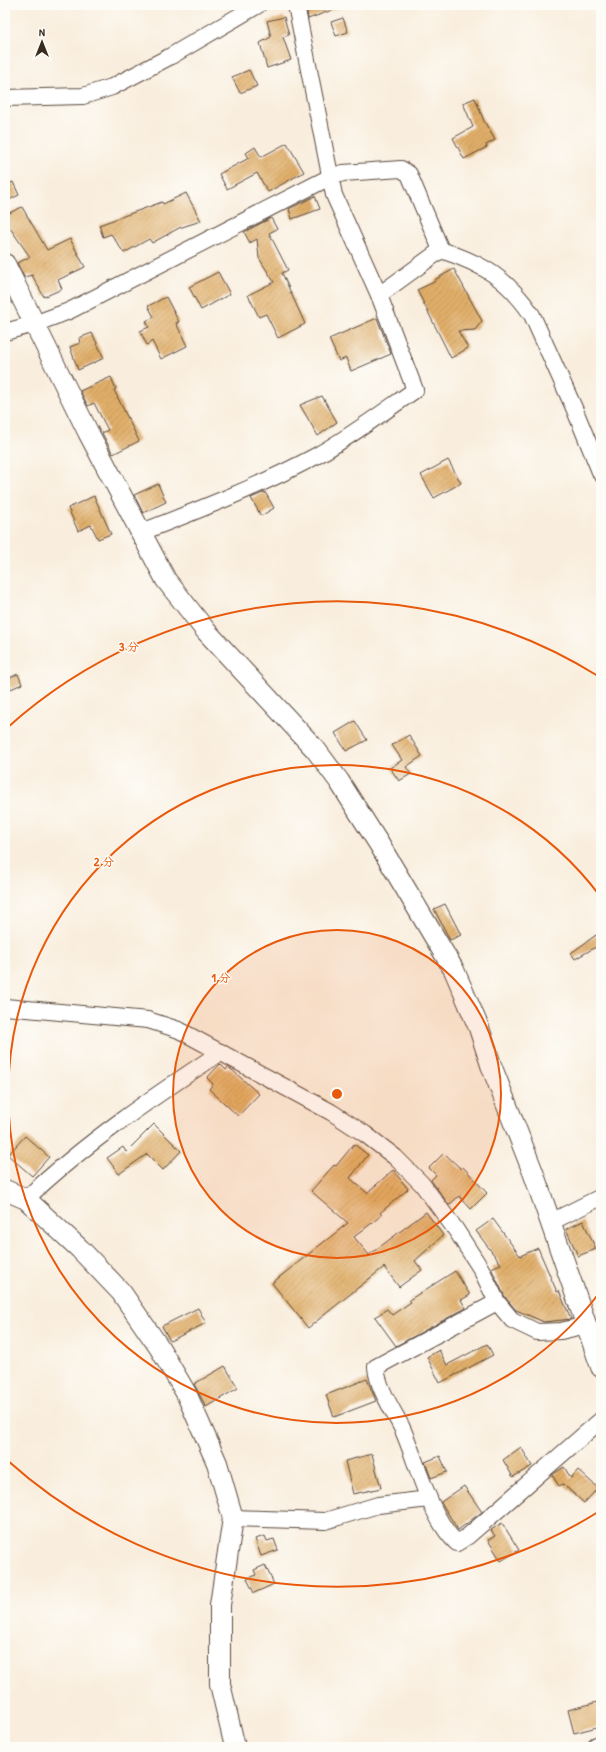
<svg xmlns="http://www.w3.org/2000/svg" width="606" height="1752" viewBox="0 0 606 1752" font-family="'Patrick Hand','Klee One',sans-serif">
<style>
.building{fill:url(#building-hatch)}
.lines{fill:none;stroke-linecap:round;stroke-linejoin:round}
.minor-casing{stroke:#58473b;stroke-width:18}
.tertiary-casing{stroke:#58473b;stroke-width:22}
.minor{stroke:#fff;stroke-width:16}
.tertiary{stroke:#fff;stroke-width:20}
.ring{fill:none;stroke:#e8590c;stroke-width:2}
.centre{fill:#e8590c;stroke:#fdfcf7;stroke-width:2}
.ring-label{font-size:12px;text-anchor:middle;font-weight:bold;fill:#e8590c;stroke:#fdfcf7;stroke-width:3;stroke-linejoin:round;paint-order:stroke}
</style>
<defs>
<pattern id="building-hatch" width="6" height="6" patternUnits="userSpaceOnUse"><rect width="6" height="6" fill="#e1af69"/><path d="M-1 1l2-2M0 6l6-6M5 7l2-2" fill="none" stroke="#b88f56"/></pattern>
</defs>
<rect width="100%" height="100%" fill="#fdfcf7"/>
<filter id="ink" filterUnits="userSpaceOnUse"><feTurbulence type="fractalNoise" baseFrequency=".025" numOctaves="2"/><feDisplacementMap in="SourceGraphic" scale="8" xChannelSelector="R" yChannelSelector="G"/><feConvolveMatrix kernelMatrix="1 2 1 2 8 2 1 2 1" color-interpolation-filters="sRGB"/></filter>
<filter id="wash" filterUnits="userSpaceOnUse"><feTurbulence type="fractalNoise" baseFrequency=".012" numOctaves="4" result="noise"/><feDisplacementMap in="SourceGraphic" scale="16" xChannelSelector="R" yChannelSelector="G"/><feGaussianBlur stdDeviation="0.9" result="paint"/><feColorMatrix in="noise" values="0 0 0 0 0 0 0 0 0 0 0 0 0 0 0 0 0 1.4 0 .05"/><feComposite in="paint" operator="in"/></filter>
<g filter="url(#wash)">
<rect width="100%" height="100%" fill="#f9eede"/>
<g id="blocks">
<!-- building -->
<g class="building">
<path d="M306,5h36l1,1 -35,13z"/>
<path d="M284,17l5,18 -6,2 8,23 -24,8 -7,-25 11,-6 -4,-16z"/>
<path d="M343,18l5,14 -12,4 -5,-14z"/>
<path d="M249,70l8,16 -17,7 -8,-16z"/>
<path d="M475,98l9,23 11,19 -9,5 1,2 -23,12 -11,-21 20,-11 -10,-24z"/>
<path d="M287,143l17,29 -36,20 -11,-19 -30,16 -8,-15 30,-16 -3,-5 9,-6 6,10z"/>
<path d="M13,182l6,13 -10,5 -4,-15z"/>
<path d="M186,193l15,28 -22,7 -27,15 -3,-4 -25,14 -13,-19 -8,3 -4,-12 63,-23 1,2z"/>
<path d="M315,196l5,13 -28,10 -3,-10z"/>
<path d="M22,207l25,43 23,-11 15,28 -27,13 4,9 -18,8 -12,-22 -8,2 -7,-14 13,-6 -20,-29 -5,3v-16z"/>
<path d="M271,218l6,11 -8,4 19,37 -6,3 23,51 -27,14 -12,-24 -7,3 -11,-22 26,-13 -15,-24 -2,-19 -7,4 -6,-11z"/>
<path d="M454,269l28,52 -7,9 -17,1 10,17 -17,10 -34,-68 17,-8 2,-3z"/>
<path d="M218,272l12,22 -29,16 -12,-23z"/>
<path d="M166,297l13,25 -3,1 11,23 -26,13 -9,-18 -5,4 -7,-14 9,-4 -3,-6 8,-4 -6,-11z"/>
<path d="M377,318l14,36 -40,17 -5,-13 -7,3 -10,-22z"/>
<path d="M92,333l12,25 -26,12 -8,-23 10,-4 -1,-5z"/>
<path d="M111,377l5,12 -2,1 25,51 -26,13 -11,-21 6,-3 -14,-27 -6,3 -8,-15z"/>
<path d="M322,396l15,26 -19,14 -18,-31z"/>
<path d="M448,460l13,23 -27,15 -13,-23z"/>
<path d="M158,484l8,18 -23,11 -9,-18z"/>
<path d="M265,492l9,16 -13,8 -10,-18z"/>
<path d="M94,496l17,38 -13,5 -7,-14 -13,6 -10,-23z"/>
<path d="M18,674l4,10 -11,5 -4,-10z"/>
<path d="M355,721l12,19 -21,11 -11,-18z"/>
<path d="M409,735l13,21 -16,11 5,7 -12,7 -9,-13 12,-8 -10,-15z"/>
<path d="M445,904l16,31 -11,5 -16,-31z"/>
<path d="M596,935l5,5v4l-26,15 -4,-6z"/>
<path d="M220,1064l6,6 2,-3 4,3 27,24 -21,22 -29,-27 4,-5 -6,-6z"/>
<path d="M154,1124l27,27 -18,19 -16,-16 -28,20 -12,-16 16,-11 3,5z"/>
<path d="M25,1136l24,21 -17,19 -24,-21z"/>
<path d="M354,1144l14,11 -18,23 17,15 26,-23 15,19 -28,24 2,2 -28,22 15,18 57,-43 17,23 -28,26 7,9 -23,17 -15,-20 -76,61 -36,-45 76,-60 -37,-32 23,-26 2,1z"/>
<path d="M444,1153l17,16 2,-2 24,26 -16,16 -12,-13 -10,9 -18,-25 5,-5 -7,-7z"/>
<path d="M493,1219l27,37 18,-8 19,44 2,-1 12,28 -27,3 -28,-12 -11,-13 -14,-29 10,-4 -25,-33z"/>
<path d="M583,1221l13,28 -18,7 -12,-27z"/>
<path d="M455,1271l15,24 -9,5 5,8 -70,38 -21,-29 12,-8 5,6 19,-13 -2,-2z"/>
<path d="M198,1308l8,15 -36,18 -8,-15z"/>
<path d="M487,1344l6,11 -53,28 -13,-26 12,-7 8,15z"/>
<path d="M225,1366l13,22 -32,19 -12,-23z"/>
<path d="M367,1379l9,22 -42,16 -8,-22z"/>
<path d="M521,1447l11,19 -19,11 -10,-17z"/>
<path d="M372,1454l9,34 -28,6 -8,-33z"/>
<path d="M440,1456l7,16 -16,6 -6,-16z"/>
<path d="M564,1467l7,11 7,-8 20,18 -14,15 -21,-19 -4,2 -7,-11z"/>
<path d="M464,1486l18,26 -24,18 -17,-28z"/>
<path d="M502,1523l17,27 -18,11 -13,-21 7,-4 -4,-6z"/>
<path d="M265,1536l2,5 7,-2 4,11 -17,6 -6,-17z"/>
<path d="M265,1565l9,19 -20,9 -7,-14 9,-4 -2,-5z"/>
<path d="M601,1701v25l-27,7 -6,-23z"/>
</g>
</g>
</g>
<g filter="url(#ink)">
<use href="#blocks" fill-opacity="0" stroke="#58473b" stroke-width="1"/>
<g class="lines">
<defs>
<g id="minor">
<path d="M5,98l78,-2 29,-9 59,-31 87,-51"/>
<path d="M379,295l62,-45"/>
<path d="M5,332l29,-8 35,-13 261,-134 13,-4 58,-4 8,5 32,76c42,14 66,28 91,65l42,93 27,66"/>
<path d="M142,532c59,-23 118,-46 174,-76 34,-19 66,-43 99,-66l-36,-95 -45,-100 -38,-190"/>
<path d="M5,1007l143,13 31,10 152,82 34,22 30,23 27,27 34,46 25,39 16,33 15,18 25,12 24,-1 25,-6"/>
<path d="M26,1199c59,-56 127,-102 195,-147"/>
<path d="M551,1222l50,-25"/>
<path d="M497,1302l-121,65c2,22 16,41 26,61 15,33 28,91 55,115l11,-7 133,-116"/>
<path d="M233,1518l92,3 53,-16 51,-6"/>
</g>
<g id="tertiary">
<path d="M5,264l83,168 78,148 40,51 110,119 23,31 40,63 75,126 25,58 12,37 42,107 68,195"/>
<path d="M5,1190l21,9 54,50 41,43 38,55 27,46 31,70 16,55 -13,87v79l15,63"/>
<path d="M597,1747l4,-1"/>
</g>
</defs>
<!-- minor casing -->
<use href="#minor" class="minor-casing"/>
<!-- tertiary casing -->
<use href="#tertiary" class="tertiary-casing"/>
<!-- minor -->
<use href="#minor" class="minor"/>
<!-- tertiary -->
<use href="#tertiary" class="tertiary"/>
</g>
</g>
<!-- distance rings -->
<circle cx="337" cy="1094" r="164" fill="#e8590c" fill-opacity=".12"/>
<g class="ring">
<circle cx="337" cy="1094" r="164"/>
<path d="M600 1292A329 329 0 1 1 600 896"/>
<path d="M598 1512A493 493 0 0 1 7 1460M7 728A493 493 0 0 1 598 676"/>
</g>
<circle cx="337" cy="1094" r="6" class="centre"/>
<g class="ring-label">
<text x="129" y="651">3 分</text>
<text x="104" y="866">2 分</text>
<text x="221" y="982">1 分</text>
</g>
<!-- margin -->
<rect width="606" height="1752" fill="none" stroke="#fdfcf7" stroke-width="20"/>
<!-- north arrow -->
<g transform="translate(42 42)" stroke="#fdfcf7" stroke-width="3" paint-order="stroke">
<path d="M0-3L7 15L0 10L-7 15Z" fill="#3b2a1e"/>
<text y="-6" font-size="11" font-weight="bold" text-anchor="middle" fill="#3b2a1e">N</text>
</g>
</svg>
